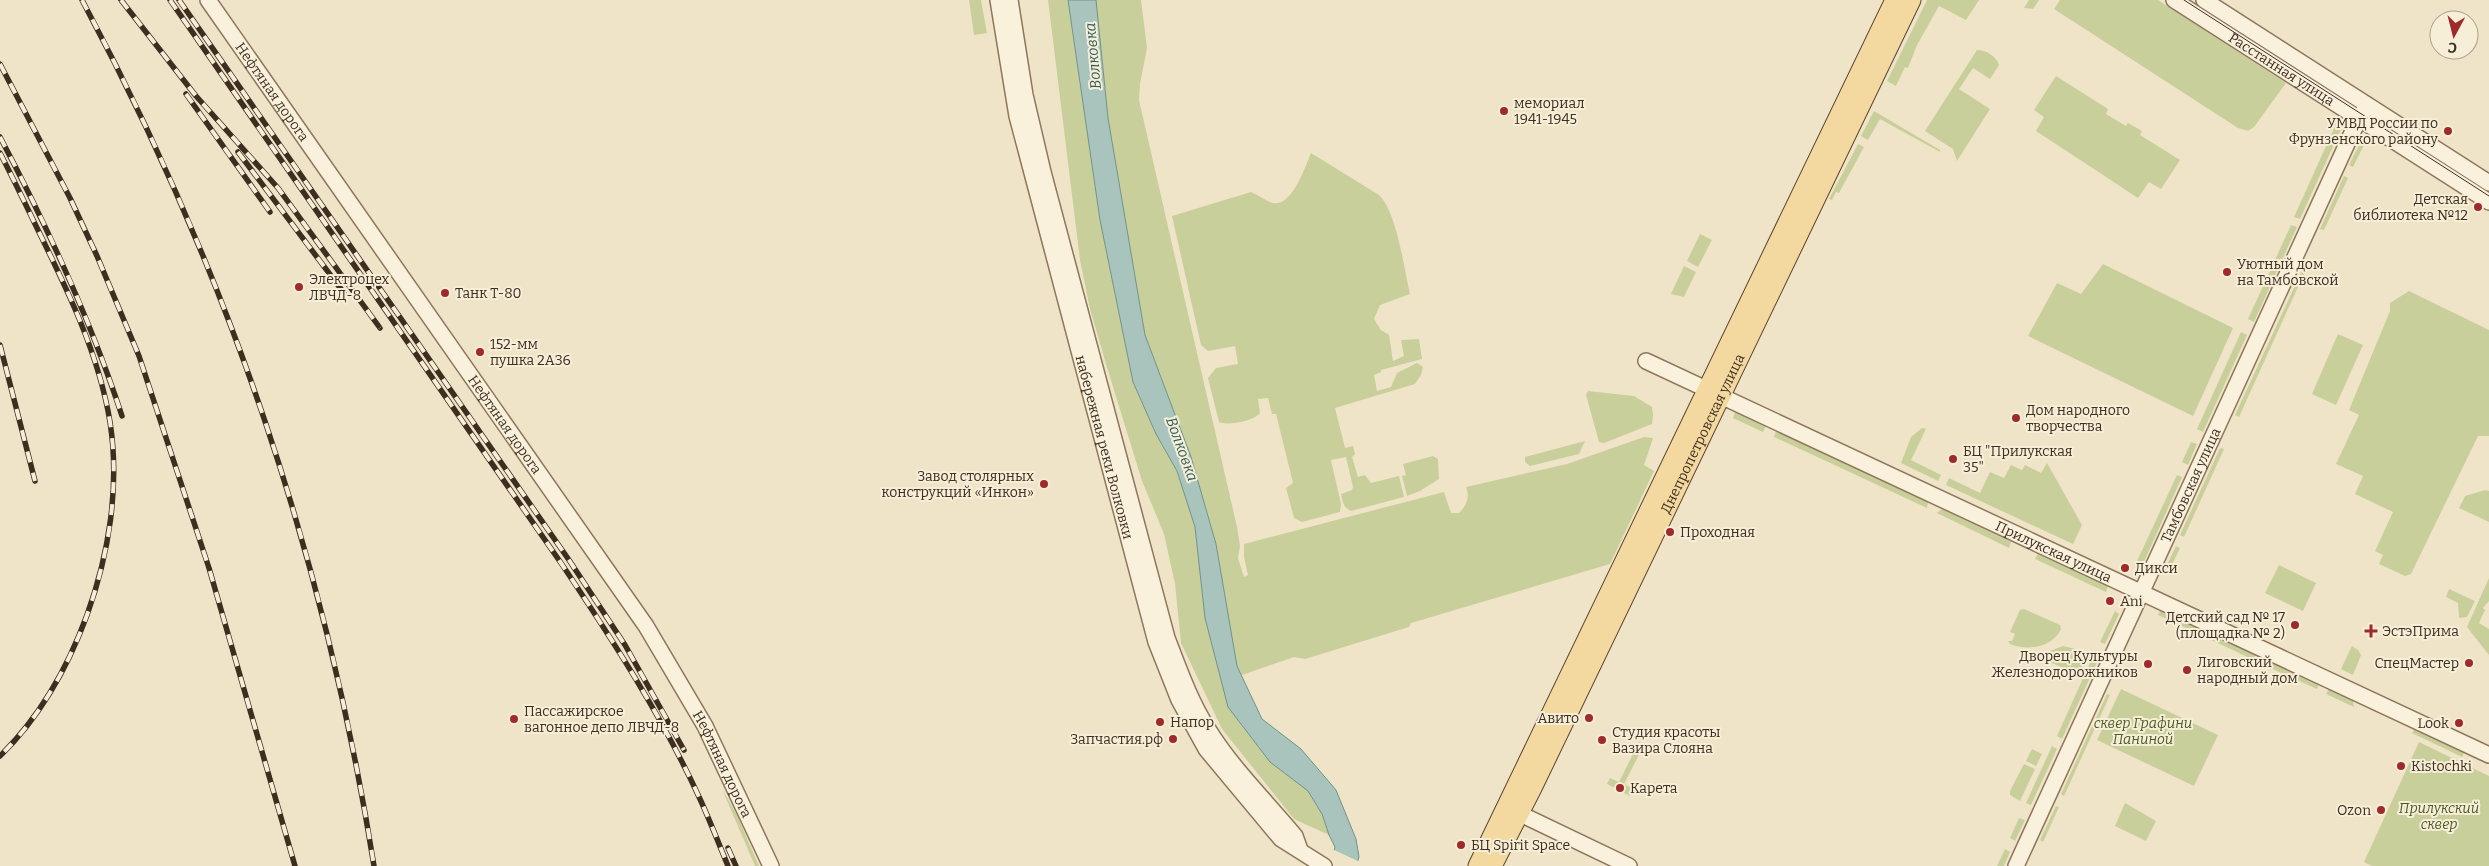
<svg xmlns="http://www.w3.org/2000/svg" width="2489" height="866" viewBox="0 0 2489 866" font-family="Bitter,serif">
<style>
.green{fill:#c9cf9b}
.water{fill:#a9c4bc;stroke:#6f938a}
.pier{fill:#f0e4c8}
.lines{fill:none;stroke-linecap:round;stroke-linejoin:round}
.minor-casing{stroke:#8d765c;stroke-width:18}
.major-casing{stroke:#5b4430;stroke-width:21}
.minor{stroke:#faf1dc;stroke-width:15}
.major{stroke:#f3d9a0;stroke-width:19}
.tram{stroke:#3d2e20;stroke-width:1}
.rail-casing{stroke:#3d2e20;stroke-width:5.5}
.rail{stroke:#f7eed8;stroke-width:4;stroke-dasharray:11;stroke-linecap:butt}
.poi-dot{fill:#9e2a2b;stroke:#f7eed8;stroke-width:2}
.labels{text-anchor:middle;stroke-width:4;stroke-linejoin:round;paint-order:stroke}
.street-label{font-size:14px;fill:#3d2e20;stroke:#f7eed8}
.poi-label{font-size:14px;fill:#3d2e20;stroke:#f7eed8;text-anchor:start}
.park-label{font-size:14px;font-style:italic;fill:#4d5a26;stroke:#f7eed8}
.water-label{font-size:15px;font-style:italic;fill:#2f5d5a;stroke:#f7eed8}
</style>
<rect width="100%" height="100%" fill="#f0e4c8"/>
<!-- green -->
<g class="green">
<path d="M969,0h12l6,33 -13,2z"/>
<path d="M1048,0h20l32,220 33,162 23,52 21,37 18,56 10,91 23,89 42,55 38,29 14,23 7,21 -35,-16 -72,-90 -41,-86 -6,-59 -11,-50 -22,-53 -36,-117 -16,-55 -10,-49z"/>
<path d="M1096,0h45l6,48 -7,36 -1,16 98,427 3,19 -2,12 6,19 4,-2 -4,-18v-13l200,-52 7,21h8c8,-8 11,-16 7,-26l101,-23 77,-27 9,1 -9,27 10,6 -44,93 -199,59 -2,4 -104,32 -11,-2 -52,18 -5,-9 -21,-122 -25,-87 -46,-122 -37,-217z"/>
<path d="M1927,0h52l-13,20 -27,-14 -22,39 -9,23 -3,-1 -9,19 -9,-5z"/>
<path d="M2029,0h10l-6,9 -9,-1z"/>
<path d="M2060,0h98l128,83 -32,44 -6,4 -10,-3 -184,-119z"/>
<path d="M1977,50c9,0 19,6 22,15l-9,14 -17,-11 -14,21 31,20 -33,52 -4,-12 -28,-18z"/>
<path d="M2056,76l52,33 -2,5 20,12 2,-3 14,8 -2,4 40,25 -19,29 -12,-7 -11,16 -102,-67 8,-14 -10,-7z"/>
<path d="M1874,111l66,39v2l-60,-33 -12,21 -7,-4z"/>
<path d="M2336,124l6,3 -42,92 -6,-2z"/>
<path d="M2363,137l4,2 -14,28 -4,-2z"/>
<path d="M1858,144l6,3 -25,46 -3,-1 -4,8 -3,-1z"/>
<path d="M1311,153l68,42c18,17 25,74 31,99l-30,11 -6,14 7,11 8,5 4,26 11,-5 -3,-16 18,-1 3,20 -41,11v2l-7,3 3,16 14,-4 6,-14 20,-10 6,4 -2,8 -6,9 -80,24 10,40 8,-2 2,8 -3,3 6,20 7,-2 6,8 28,-7 5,21 -53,14c-8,-4 -8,-9 -10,-17l11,-4 1,-3 -7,-30 -15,3 10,44 -1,8 -38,10 -8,-4 -8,-30 7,-5 -17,-69h-4l-4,-16 -10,1 2,14c-6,8 -32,13 -41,9l-11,-44 8,-10 22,-4 -3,-18 -27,5 -7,-6 -29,-129 79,-24c7,3 15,9 22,11 19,4 32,-36 38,-50z"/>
<path d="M2344,176l4,2 -24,52 -4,-1z"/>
<path d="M2291,225l6,2 -43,95 -6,-3z"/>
<path d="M1700,234l12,6 -14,27 -11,-6z"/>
<path d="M2103,264l130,64 -40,88 -165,-80 29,-53 24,11z"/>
<path d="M2305,264l3,1 -69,152 -4,-2z"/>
<path d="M1684,266l12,6 -12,25 -13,-3z"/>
<path d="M2409,291l80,39v106h-11l-67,138 -6,2 -26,-12 4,-9 -8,-4 18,-39 -38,-18 8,-18 -27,-12 23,-49 -10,-5 41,-99v-8z"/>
<path d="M2241,332l6,3 -44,97 -6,-3z"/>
<path d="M2338,334l25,11 -27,60 -24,-11z"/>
<path d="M1588,391l46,5 18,11 1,8 -1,9 -48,19 -5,-1 -13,-47z"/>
<path d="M1735,412l31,14 -3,6 -30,-14z"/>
<path d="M1922,428l4,1 -15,31 30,15 -3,6 -37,-18 10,-26z"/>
<path d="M1776,431l152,71 -1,6 -153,-71z"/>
<path d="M1585,441l-6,13 -49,12 -5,-4v-5z"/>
<path d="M2191,442l6,2 -9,21 -6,-3z"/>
<path d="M2220,448l4,1 -40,88 -4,-2z"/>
<path d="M1433,456l5,3 1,20 -19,12 -13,5 -5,-20 4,-1 -3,-11z"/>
<path d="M2047,463l35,62 -9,19 -127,-59 3,-7 31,15 10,-21 14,6 7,-13 11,5 3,-5 16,8z"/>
<path d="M2177,475l5,2 -39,87 -6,-3z"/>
<path d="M2485,490l4,1v31l-30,-14 6,-12z"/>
<path d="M1942,509l69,33 -2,6 -72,-35z"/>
<path d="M2176,546l4,2 -13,27 -4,-2z"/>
<path d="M2038,553l70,33 -2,6 -71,-33z"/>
<path d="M2279,565l37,18 -13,28 -38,-18z"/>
<path d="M2489,578v23l-6,7 2,2 -6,13 10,6v26l-22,-28z"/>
<path d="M2449,589l26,12 -8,16 -8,1 -1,-15 -12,-6z"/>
<path d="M2024,609l36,16 1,4c-8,19 -35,22 -51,15l-2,-3h4l3,-7 -5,-2 10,-22z"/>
<path d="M2115,611l4,3 -14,30 -5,-2z"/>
<path d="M2160,611l95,44 -1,5 -96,-45z"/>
<path d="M2063,646l26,6 -10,22 -30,-12 -5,-5 1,-4z"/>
<path d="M2352,646l6,4 3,5 -8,20 -12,-6z"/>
<path d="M2094,654l6,2 -38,83 -5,-3z"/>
<path d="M2269,661l50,23 -2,5 -51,-23z"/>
<path d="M2121,689l97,46 -24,51 -97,-46z"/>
<path d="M2329,689l24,12 1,6 -28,-13z"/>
<path d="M2107,694l3,1 -46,101 -3,-2z"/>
<path d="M2415,729l49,24 -2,4 -50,-24z"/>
<path d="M1639,742l5,3 -20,39 9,5 -3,7 -23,-12 3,-6 9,4z"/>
<path d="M2419,742l70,34v90h-117l-8,-4z"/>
<path d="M2052,746l5,3 -26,56 -5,-2z"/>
<path d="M2032,749l10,5 -6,12 -10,-5z"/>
<path d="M2024,764l11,5 -15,32 -10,-6v-4z"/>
<path d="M722,789l14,24 23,53h-4z"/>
<path d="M2125,803l31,18 -10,20 -31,-15z"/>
<path d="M2056,806l3,1 -16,35 -3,-2z"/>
<path d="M2019,818l6,2 -10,21 -5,-3z"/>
<path d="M2005,849l5,3 -6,14h-7z"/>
</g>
<!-- water -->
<path class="water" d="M1068,0h28l12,118 37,217 46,122 25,87 21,122 25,53 39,30 35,41 20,49 3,18 -3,9h-26l5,-19 -6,-12 -7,-21 -14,-23 -38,-29 -42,-55 -23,-89 -10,-91 -18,-56 -21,-37 -23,-52 -33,-162z"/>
<!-- pier -->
<path class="pier" d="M1332,849l28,13 -2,4h-31z"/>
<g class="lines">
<defs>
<g id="minor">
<path id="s1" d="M208,0l438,626 59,100 66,140"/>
<path id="s2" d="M998,0l19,116 139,526 23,58 27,49 75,90 43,27"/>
<path d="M1010,0l15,95 18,77 124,466c12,31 23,63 41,91 24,39 58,72 87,107l5,14"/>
<path id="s3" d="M2174,0l315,202"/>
<path d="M2204,0l285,183"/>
<path id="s4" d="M1646,361l843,394"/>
<path d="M1510,809l119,57"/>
<path id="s5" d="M2016,866l335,-731 16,-30"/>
</g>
<g id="major">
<path d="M1478,866l417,-866"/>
<path id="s6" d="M1492,866l40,-78 379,-788"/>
</g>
</defs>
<!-- minor casing -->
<use href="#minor" class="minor-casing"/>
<!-- major casing -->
<use href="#major" class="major-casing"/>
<!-- minor -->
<use href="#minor" class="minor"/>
<!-- major -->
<use href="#major" class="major"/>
<!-- tram -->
<path class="tram" d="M2184,0l305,196"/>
<defs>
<g id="rail">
<path d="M82,0c147,275 243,558 292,866"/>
<path d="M121,0l75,96 82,92 102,140"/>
<path d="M170,0l391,563c51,76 101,153 139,236 10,22 19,45 28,67"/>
<path d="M179,0l390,560 56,85 59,105"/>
<path d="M0,64l70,134 27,58 42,100 70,212 86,298"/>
<path d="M186,94l84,118"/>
<path d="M0,137c48,91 90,181 122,279"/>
<path d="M238,152l106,141"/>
<path d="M0,153c13,25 25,50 37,75 30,61 62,126 73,194 10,64 -1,132 -23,193 -19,52 -47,102 -87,141"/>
<path d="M0,345l35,136"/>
<path d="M728,848l8,18"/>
</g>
</defs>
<!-- rail casing -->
<use href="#rail" class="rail-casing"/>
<!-- rail -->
<use href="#rail" class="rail"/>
</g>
<!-- markers -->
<g class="poi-dot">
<circle cx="1504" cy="111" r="5"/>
<circle cx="2448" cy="131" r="5"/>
<circle cx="2478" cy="207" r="5"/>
<circle cx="2227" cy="272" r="5"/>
<circle cx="299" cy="287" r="5"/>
<circle cx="445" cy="293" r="5"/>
<circle cx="480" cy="352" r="5"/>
<circle cx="2016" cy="418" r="5"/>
<circle cx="1953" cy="459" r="5"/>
<circle cx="1044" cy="484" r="5"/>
<circle cx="1670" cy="532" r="5"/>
<circle cx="2125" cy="568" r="5"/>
<circle cx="2110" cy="601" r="5"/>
<circle cx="2295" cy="625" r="5"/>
<path d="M2368.5 623.5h5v5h5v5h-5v5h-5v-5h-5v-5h5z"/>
<circle cx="2469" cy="663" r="5"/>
<circle cx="2148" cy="664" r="5"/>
<circle cx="2187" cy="670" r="5"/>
<circle cx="1589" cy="718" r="5"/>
<circle cx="514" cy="719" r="5"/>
<circle cx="1160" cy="722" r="5"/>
<circle cx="2459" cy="723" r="5"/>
<circle cx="1173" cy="739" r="5"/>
<circle cx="1602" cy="740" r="5"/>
<circle cx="2401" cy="766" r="5"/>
<circle cx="1620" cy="788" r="5"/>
<circle cx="2381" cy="810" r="5"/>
<circle cx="1461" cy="845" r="5"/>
</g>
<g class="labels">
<!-- street labels -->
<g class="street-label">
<text dy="5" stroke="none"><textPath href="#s3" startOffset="128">Расстанная улица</textPath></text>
<text dy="5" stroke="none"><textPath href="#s1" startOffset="112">Нефтяная дорога</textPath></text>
<text dy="5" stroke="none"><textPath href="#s1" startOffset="518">Нефтяная дорога</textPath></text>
<text dy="5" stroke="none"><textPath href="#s6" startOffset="481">Днепропетровская улица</textPath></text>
<text dy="5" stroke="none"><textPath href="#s2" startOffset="460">набережная реки Волковки</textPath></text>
<text dy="5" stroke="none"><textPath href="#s5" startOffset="419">Тамбовская улица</textPath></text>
<text dy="5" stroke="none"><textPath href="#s4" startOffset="450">Прилукская улица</textPath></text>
<text dy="5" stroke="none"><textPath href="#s1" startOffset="922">Нефтяная дорога</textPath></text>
</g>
<!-- poi labels -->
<g class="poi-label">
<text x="1514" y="108">мемориал<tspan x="1514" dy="16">1941-1945</tspan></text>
<text x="2438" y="128" text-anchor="end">УМВД России по<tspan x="2438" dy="16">Фрунзенского району</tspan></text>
<text x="2468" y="204" text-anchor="end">Детская<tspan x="2468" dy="16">библиотека №12</tspan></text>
<text x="2237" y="269">Уютный дом<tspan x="2237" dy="16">на Тамбовской</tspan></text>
<text x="309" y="284">Электроцех<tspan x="309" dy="16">ЛВЧД-8</tspan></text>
<text x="455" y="298">Танк Т-80</text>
<text x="490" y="349">152-мм<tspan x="490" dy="16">пушка 2А36</tspan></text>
<text x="2026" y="415">Дом народного<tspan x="2026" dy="16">творчества</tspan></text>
<text x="1963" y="456">БЦ "Прилукская<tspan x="1963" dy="16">35"</tspan></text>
<text x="1034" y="481" text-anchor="end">Завод столярных<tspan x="1034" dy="16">конструкций «Инкон»</tspan></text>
<text x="1680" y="537">Проходная</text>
<text x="2135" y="573">Дикси</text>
<text x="2120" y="606">Ani</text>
<text x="2285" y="622" text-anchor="end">Детский сад № 17<tspan x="2285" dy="16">(площадка № 2)</tspan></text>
<text x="2382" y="636">ЭстэПрима</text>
<text x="2138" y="661" text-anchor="end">Дворец Культуры<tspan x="2138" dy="16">Железнодорожников</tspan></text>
<text x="2197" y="667">Лиговский<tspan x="2197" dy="16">народный дом</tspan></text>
<text x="2459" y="668" text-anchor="end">СпецМастер</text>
<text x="524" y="716">Пассажирское<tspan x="524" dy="16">вагонное депо ЛВЧД-8</tspan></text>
<text x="1579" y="723" text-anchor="end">Авито</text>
<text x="1170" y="727">Напор</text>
<text x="2449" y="728" text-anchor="end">Look</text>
<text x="1612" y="737">Студия красоты<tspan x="1612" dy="16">Вазира Слояна</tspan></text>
<text x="1163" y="744" text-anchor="end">Запчастия.рф</text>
<text x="2411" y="771">Kistochki</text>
<text x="1630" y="793">Карета</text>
<text x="2371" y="815" text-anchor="end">Ozon</text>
<text x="1471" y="850">БЦ Spirit Space</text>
</g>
<!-- park labels -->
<g class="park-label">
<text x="2143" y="728">сквер Графини<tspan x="2143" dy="16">Паниной</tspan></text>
<text x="2439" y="813">Прилукский<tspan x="2439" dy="16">сквер</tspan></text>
</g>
<!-- water labels -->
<g class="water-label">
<text transform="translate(1093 56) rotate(-95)" y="5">Волковка</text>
<text transform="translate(1182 449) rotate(70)" y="5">Волковка</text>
</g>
</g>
<!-- north arrow -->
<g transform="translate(2454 35) rotate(187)"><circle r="24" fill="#f7eed8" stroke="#ada18e"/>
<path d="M0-4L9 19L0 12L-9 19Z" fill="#9e2a2b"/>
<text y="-8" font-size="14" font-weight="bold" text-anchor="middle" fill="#3d2e20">С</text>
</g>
</svg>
